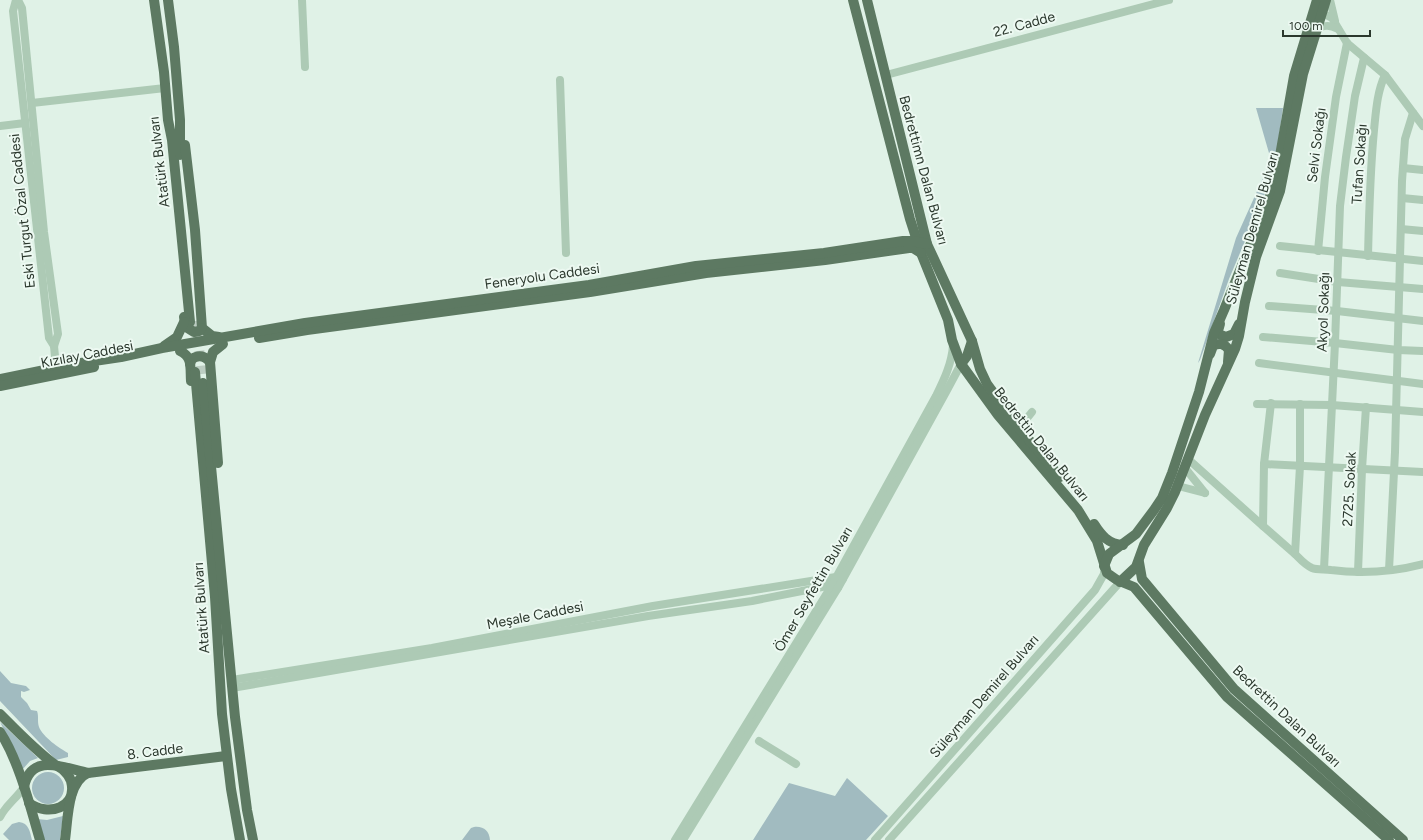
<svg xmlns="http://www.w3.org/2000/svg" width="1423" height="840" viewBox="0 0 1423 840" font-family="Figtree,sans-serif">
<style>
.green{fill:#a1bbc0}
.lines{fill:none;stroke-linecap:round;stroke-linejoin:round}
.major-tunnel{stroke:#bccdc2;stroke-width:10;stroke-dasharray:10 5;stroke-linecap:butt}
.minor{stroke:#adcab5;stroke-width:8}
.major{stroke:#5d7962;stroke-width:10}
.labels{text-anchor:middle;stroke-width:4;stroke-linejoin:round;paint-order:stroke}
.street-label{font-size:14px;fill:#2b382d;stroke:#edf9f2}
</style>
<rect width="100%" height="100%" fill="#e0f2e7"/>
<!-- green -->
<g class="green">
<path d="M1256,108h27l-7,48 -4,20 -5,13 -38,90 -29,81 -2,3 38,-125 35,-78z"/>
<path d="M0,671l11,12 15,3 4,4 -6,2 -3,-1v6l6,6 4,7 6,1c2,5 0,11 2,16 4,10 20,21 29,26v4l-12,3 -56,-59z"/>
<path d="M0,722l38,36 -8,3 -8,9 -8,-21z"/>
<circle cx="48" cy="788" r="16"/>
<path d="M847,778l41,38 -22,24h-113l36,-57 46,13z"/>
<path d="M63,816l-3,24h-15l-8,-21 10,1z"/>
<path d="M19,822c10,1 11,10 13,18h-23l-6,-6 9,-10z"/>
<path d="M474,827c10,-1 15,4 16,13h-28l9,-12z"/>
</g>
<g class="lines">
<!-- major-tunnel -->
<path class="major-tunnel" d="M196,321l6,53"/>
<!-- minor -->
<g class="minor">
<path d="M16,0l-3,11 36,327 5,8"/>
<path d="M18,0l4,8 22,224 14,102 -4,12 2,21"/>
<path d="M302,0l3,67"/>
<path d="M1330,0l5,21"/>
<path d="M1316,14h8l8,4 15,25 38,32 38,51"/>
<path d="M1316,31c7,-7 14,-6 22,-2"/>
<path d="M886,75l283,-75"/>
<path d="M560,80l6,173"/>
<path d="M32,103l133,-15"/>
<path d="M0,126l25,-3"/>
<path d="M1403,168l20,2"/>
<path d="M1402,198l21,2"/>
<path d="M1401,229l22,2"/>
<path d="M1280,246l143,15"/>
<path d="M1318,251l7,-74 11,-80 11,-54"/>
<path d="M1368,256c1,-42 2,-84 6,-126 2,-19 3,-38 11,-55"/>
<path d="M1280,273l58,9 85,7"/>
<path d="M1269,306l68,5 86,10"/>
<path d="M1263,337l72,6 63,7 25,1"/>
<path d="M1259,363l164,21"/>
<path d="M1271,403l-7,61 -1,62 32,28"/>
<path d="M1257,404l75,1 91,7"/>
<path d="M1300,404v62l-5,88c5,5 10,11 17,14 5,2 13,1 19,2 31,4 61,2 92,-6"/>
<path d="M1019,428l13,-16"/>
<path d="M1188,459l75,67"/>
<path d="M1264,464l159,8"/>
<path d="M1185,468l20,25"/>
<path d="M1178,486l27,7"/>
<path d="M1324,569l11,-226 5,-137 6,-49 9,-61 9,-38"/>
<path d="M1389,570l6,-118 7,-271 3,-42 8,-26"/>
<path d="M1358,572l4,-103 4,-62"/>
<path d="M232,680l200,-32 221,-42 183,-29 7,2"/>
<path d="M232,688l416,-72 104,-15 80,-16 6,3"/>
<path d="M759,741l37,23"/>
<path d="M0,817c6,-12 17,-19 24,-30"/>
<path d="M675,840l157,-255 104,-189c8,-16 16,-33 17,-51"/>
<path d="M683,840l155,-252 108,-196 15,-28"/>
<path d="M875,840l220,-250 9,-16v-8"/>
<path d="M889,840l231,-258"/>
</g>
<!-- major -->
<g class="major">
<path d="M154,0l10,72 4,48 4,20 18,182"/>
<path d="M168,0l6,47 6,73v35"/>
<path d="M853,0l57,219 11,34 27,67 4,20 9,24 37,51 80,95 19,31 10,32 10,7 17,7 93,110 162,143"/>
<path d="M867,0l60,244 45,97 8,28 7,15 32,44 41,49"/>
<path d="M185,145l10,85 7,98 10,8 7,1"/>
<path d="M184,317l2,10 8,5 5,-1 3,-3"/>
<path d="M1220,324l-2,7 1,3 7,3 8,-3 5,-10"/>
<path d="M259,338l48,-8 283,-38 116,-19 119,-13 84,-12h4l8,5"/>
<path d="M164,346l13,-9 7,-15"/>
<path d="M180,351c13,6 10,17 11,30"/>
<path d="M1210,354l3,-8c6,-4 12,-2 16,4l-1,12"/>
<path d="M190,364l2,-5c7,-5 13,-3 18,3"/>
<path d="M961,364l6,-8 5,-15"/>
<path d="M195,372l20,225 7,117 9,75 9,51"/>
<path d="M0,379l74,-15 47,-7 41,-9 143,-25 284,-38 107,-19 128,-13 79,-12h10l14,3"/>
<path d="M203,383l32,334 12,93 6,30"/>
<path d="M0,386l94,-19"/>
<path d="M218,463l-8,-101 3,-10 10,-8"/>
<path d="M1094,524c7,11 14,20 29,21"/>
<path d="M1139,562l3,17 92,110 169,151"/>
<path d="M1104,566l5,-12 27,-20 18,-24 8,-12 10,-25 27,-81 15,-59 10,-23 51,-126 19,-108 23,-76"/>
<path d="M1120,582l16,-15 8,-22 23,-37 8,-16 30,-77 30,-66 4,-13 6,-34 11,-45 24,-66 23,-117 23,-74"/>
<path d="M0,714c17,17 34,35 54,50 7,4 14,8 17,17 7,27 -23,36 -42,22"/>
<path d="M0,732c19,29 30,74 40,108"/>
<path d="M24,787c7,-35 40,-19 64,-14"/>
<path d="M65,840c3,-20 2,-58 23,-67l138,-17"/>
</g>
</g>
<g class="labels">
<!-- street labels -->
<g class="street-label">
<text transform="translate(1024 24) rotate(-15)" y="5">22. Cadde</text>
<text transform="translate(1316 145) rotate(-83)" y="5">Selvi Sokağı</text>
<text transform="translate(159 162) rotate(-97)" y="5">Atatürk Bulvarı</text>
<text transform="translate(1359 164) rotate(-86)" y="5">Tufan Sokağı</text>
<text transform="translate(924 170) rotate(75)" y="5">Bedrettimn Dalan Bulvarı</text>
<text transform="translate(22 211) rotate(-96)" y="5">Eski Turgut Özal Caddesi</text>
<text transform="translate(1252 228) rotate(-74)" y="5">Süleyman Demirel Bulvarı</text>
<text transform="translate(542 276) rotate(-8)" y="5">Feneryolu Caddesi</text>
<text transform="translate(1323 312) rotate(-88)" y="5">Akyol Sokağı</text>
<text transform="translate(87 354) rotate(-11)" y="5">Kızılay Caddesi</text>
<text transform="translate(1042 444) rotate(51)" y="5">Bedrettin Dalan Bulvarı</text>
<text transform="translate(1349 489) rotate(-87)" y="5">2725. Sokak</text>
<text transform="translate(813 589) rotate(-60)" y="5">Ömer Seyfettin Bulvarı</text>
<text transform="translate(201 608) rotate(-94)" y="5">Atatürk Bulvarı</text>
<text transform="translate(535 615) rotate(-11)" y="5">Meşale Caddesi</text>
<text transform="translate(984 696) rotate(-49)" y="5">Süleyman Demirel Bulvarı</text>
<text transform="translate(1287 716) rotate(43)" y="5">Bedrettin Dalan Bulvarı</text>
<text transform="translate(155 751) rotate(-7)" y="5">8. Cadde</text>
</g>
</g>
<!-- scale -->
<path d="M1283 30v6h87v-6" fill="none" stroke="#2b382d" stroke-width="2"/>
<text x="1289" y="30" font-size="12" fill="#2b382d" stroke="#edf9f2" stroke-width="3" paint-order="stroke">100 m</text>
</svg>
